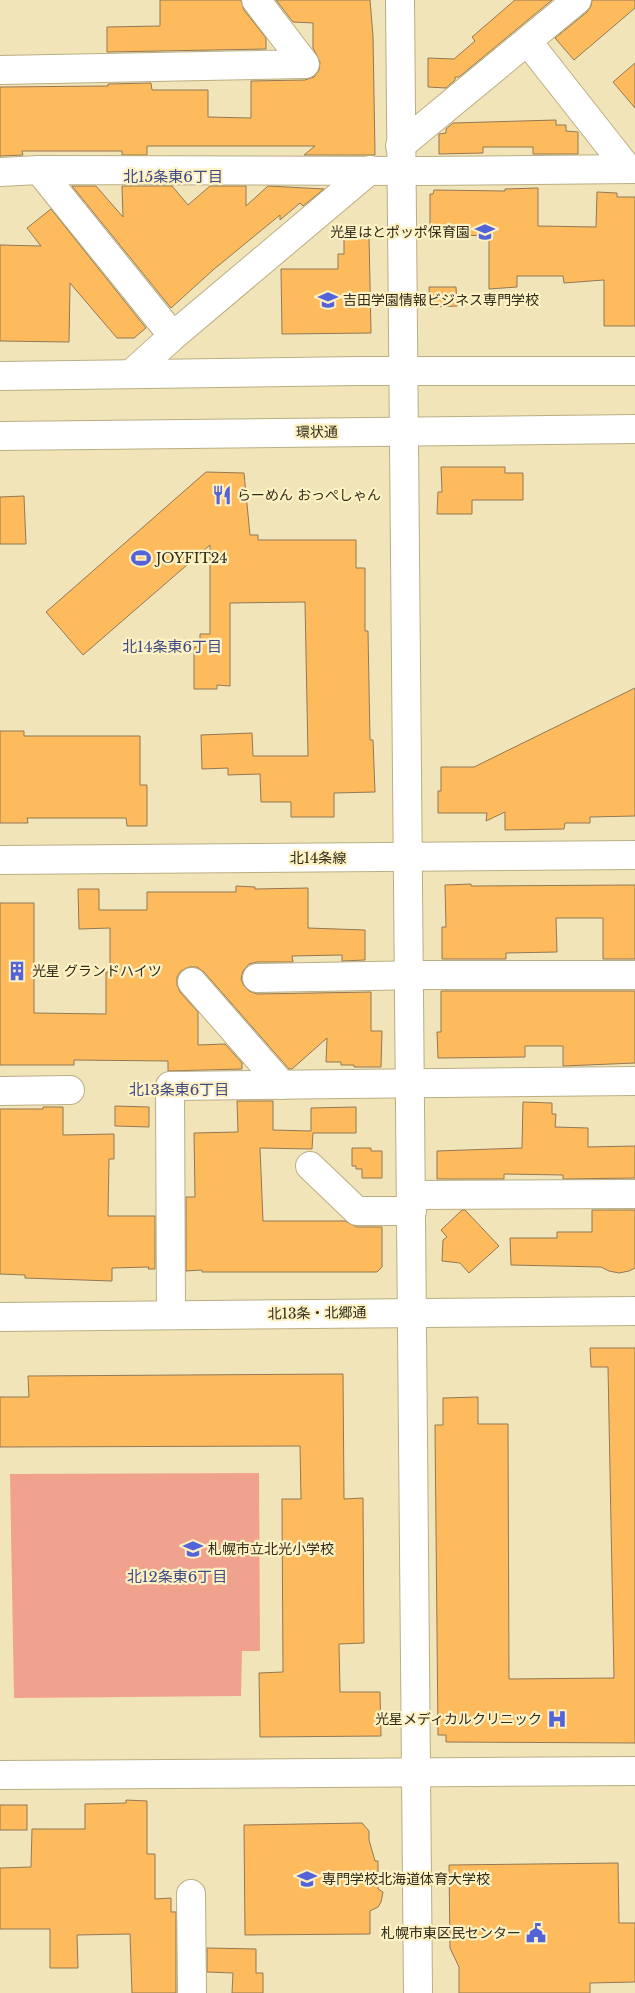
<svg xmlns="http://www.w3.org/2000/svg" width="635" height="1993" viewBox="0 0 635 1993" font-family="'Libre Baskerville','Noto Sans JP',serif">
<style>
.green{fill:#f1a28f}
.building{fill:#fdbb5d;stroke:#937855}
.lines{fill:none;stroke-linecap:round;stroke-linejoin:round}
.minor-casing{stroke:#baae83;stroke-width:30}
.minor{stroke:#fff;stroke-width:28}
.labels{text-anchor:middle;stroke-width:4.5;stroke-linejoin:round;paint-order:stroke}
.poi-label{font-size:14px;fill:#302b1a;stroke:#fef2c5;text-anchor:start}
.street-label{font-size:14px;fill:#302b1a;stroke:#fef2c5}
.neighbourhood-label{font-size:15px;fill:#404b87;stroke:#fef2c5}
</style>
<rect width="100%" height="100%" fill="#f1e4b8"/>
<!-- green -->
<path class="green" d="M259,1473l1,178h-18l-1,45 -227,2 -4,-224z"/>
<!-- building -->
<g class="building">
<path d="M160,0h81l3,10 22,28v11l-159,3v-25l53,-1z"/>
<path d="M276,0h94l3,36 2,119h-71l11,-9h-168v9h-25v-4h-100l1,4 -23,1v-69l108,-1v-2l43,-1 1,7h56v27l43,1v-37l54,-1 9,-3 5,-7 1,-8 -7,-14v-25l-20,-1z"/>
<path d="M515,0h37l-93,77h-4v3l-9,8 -18,-1v-29l26,1 21,-18 -3,-4z"/>
<path d="M592,0h43v8l-61,52 -19,-22 32,-26 4,-6z"/>
<path d="M635,63v45l-22,-26z"/>
<path d="M556,120v5h10v6l12,1v22h-45v-7h-50v6l-44,1v-20l7,-1v-4l7,-6z"/>
<path d="M72,186h24l27,31 -1,-31h50l16,19 22,-19h36v20l22,-20 56,3 -21,17 -3,-3 -20,17v-5l-67,55 -42,38z"/>
<path d="M538,188v38l58,1 1,-35 20,1v4h18v129h-31v-46l-40,3 -1,-7h-46v11l-28,2v-53l-59,-2v-40h3l1,-4 71,1v-2z"/>
<path d="M51,209l95,119 -12,10h-17l-47,-55 -1,59 -69,-1v-96l41,1 -14,-18z"/>
<path d="M344,236h25l2,97 -89,1 -1,-65h57v-15h6z"/>
<path d="M429,287h27l1,19 -27,1z"/>
<path d="M441,467h64v6h18v27h-51v14h-35l1,-22h4z"/>
<path d="M206,472l38,1 6,62h8v5h98v28h9v63h3l2,109h3l2,52 -41,1v24h-43v-15h-30l-1,-28 -32,1v-7l-26,1 -1,-34 51,-2 1,23h55l-3,-154 -75,1v83l-13,-1v4h-23v-42h6v-13h10v-89l-127,110 -37,-43z"/>
<path d="M24,496l2,48h-26v-47z"/>
<path d="M635,688v128l-45,1v6h-25l-1,6 -59,1v-18l-19,9 1,-8h-49v-22h3v-24h33z"/>
<path d="M0,731h24v5h116v49h7v41h-20l-1,-8h-99l1,5h-28z"/>
<path d="M471,884v2l164,-1v74h-32v-41h-47l1,34 -51,1v6h-64v-32h4l-1,-42z"/>
<path d="M236,886l19,1v2l53,-1v40l57,2v30l-23,1v-6l-50,1 1,6h-36l-8,2 -6,7 -2,8 3,7 5,5 8,3 114,-2v39h11l-1,36h-27v-2h-13v-3h-15l1,-24 -35,31h-3l-85,-97 -7,-5h-8l-8,4 -4,6v8l3,7 18,20v33l27,-1 17,19v6l-74,2v-10l-94,-1v5h-74v-162h34v110l72,1v-42h4v-44l-31,1 -1,-40h21v21h48v-18h89z"/>
<path d="M441,991h194v72l-72,3v-20h-38v11l-87,1 -1,-26h4z"/>
<path d="M237,1101h36v29l38,1v-23l45,-1v26h-43l-1,16 -52,-1 3,73h82l12,6h25v40l-5,5h-175v-2l-16,1v-74h9l-1,-64 44,-1z"/>
<path d="M523,1102l29,1v11h4l-1,13 33,1v19l47,-1v32l-72,1v-4l-59,-1v5h-67v-28l85,-3z"/>
<path d="M115,1106l34,1v20l-34,-1z"/>
<path d="M43,1107h20v28l51,-1v25h-5l-1,57h47v53h-7l1,-2 -37,1v13l-87,-3v-3l-25,-1v-165h43z"/>
<path d="M352,1148h19v3h11v27h-20v-9h-6v-3h-4z"/>
<path d="M462,1210h3l34,36 -30,27 -9,-10 -18,-2 1,-21 4,-3 -6,-7z"/>
<path d="M592,1210h43v58l-6,3 -10,2 -10,-2 -8,-4 -90,-2 -1,-27h47v-6h35z"/>
<path d="M590,1348h45v395l-189,-1v-7h-8l-3,-310h8v-27l35,-1v27h30l1,255 105,-1 -6,-311h-17z"/>
<path d="M343,1374l1,125 19,-1 1,145 -25,1 1,48h40l1,44 -121,1 -1,-64 24,-1 -1,-173h19l-1,-53 -300,1v-50h29l-1,-21z"/>
<path d="M126,1800l21,1v53h8v45l16,-1v14h5v81h-44l-2,-59 -53,1 1,33h-28v-39h-50v-61l31,-1 1,-38h53v-25l41,-1z"/>
<rect x="0" y="1805" width="27" height="25"/>
<path d="M362,1823l7,8v9l6,21h3v28l5,3 -2,10 -3,5 -8,4v23l-125,1 -1,-110z"/>
<path d="M618,1863l1,60h16v59l-45,1v10h-131v-26l-9,-19 -1,-83z"/>
<path d="M207,1948l49,1v24h7v20h-31l1,-20 -26,-1z"/>
</g>
<g class="lines">
<defs>
<g id="minor">
<path d="M400,0l18,1993"/>
<path d="M528,42l100,127"/>
<path d="M0,70l305,-6 -49,-64"/>
<path d="M400,146l177,-146"/>
<path d="M39,170l134,166"/>
<path d="M0,172l39,-2 383,1 213,-2"/>
<path d="M131,374l42,-38 197,-166"/>
<path d="M0,376l358,-5h277"/>
<path d="M0,436l635,-7"/>
<path d="M0,860l635,-5"/>
<path d="M257,978l169,-3h209"/>
<path d="M192,982l90,103"/>
<path d="M0,1091l70,-1"/>
<path d="M310,1166l47,45h55"/>
<path d="M411,1195l224,-1"/>
<path d="M171,1315l-1,-229 465,-5"/>
<path d="M0,1317l635,-6"/>
<path d="M0,1775l635,-4"/>
<path d="M191,1894l1,99"/>
</g>
</defs>
<!-- minor casing -->
<use href="#minor" class="minor-casing"/>
<!-- minor -->
<use href="#minor" class="minor"/>
</g>
<!-- icons -->
<defs>
<symbol id="school-bare" viewBox="-9 -9 18 18"><path d="M0-5L7-2L0 1L-7-2ZM-4 1L0 2.5L4 1V4Q0 6-4 4Z" fill="#5563d9" stroke="#fef2c5" stroke-width="2.5" paint-order="stroke"/></symbol>
<symbol id="university-bare" viewBox="-9 -9 18 18"><path d="M0-5L7-2L0 1L-7-2ZM-4 1L0 2.5L4 1V4Q0 6-4 4Z" fill="#5563d9" stroke="#fef2c5" stroke-width="2.5" paint-order="stroke"/></symbol>
<symbol id="restaurant-bare" viewBox="-9 -9 18 18"><path d="M-5-6h1v4h1v-4h1v4h1v-4h1v5L-1.5 .5V6h-2V.5L-5-1ZM5-6V6H3V1.5H1.5Q1.5-4 5-6Z" fill="#5563d9" stroke="#fef2c5" stroke-width="2.5" paint-order="stroke"/></symbol>
<symbol id="stadium-bare" viewBox="-9 -9 18 18"><path d="M0-5a6.5 5 0 1 0 0 10a6.5 5 0 1 0 0-10ZM-3.5-1.8h7v3.6h-7Z" fill="#5563d9" stroke="#fef2c5" stroke-width="2.5" paint-order="stroke"/></symbol>
<symbol id="building-bare" viewBox="-9 -9 18 18"><path d="M-4-6H4V6H1V3H-1V6H-4ZM-2.5-4.3h1.7v1.8h-1.7ZM.8-4.3h1.7v1.8H.8ZM-2.5-1h1.7V.8h-1.7ZM.8-1h1.7V.8H.8Z" fill="#5563d9" stroke="#fef2c5" stroke-width="2.5" paint-order="stroke"/></symbol>
<symbol id="hospital-bare" viewBox="-9 -9 18 18"><path d="M-5-5h3v3.5h4V-5h3V5h-3V1.5h-4V5h-3Z" fill="#5563d9" stroke="#fef2c5" stroke-width="2.5" paint-order="stroke"/></symbol>
<symbol id="civic-bare" viewBox="-9 -9 18 18"><path d="M-.6-6.5H3V-4.5H.6V-3L4-1V1h2V6H-6V1h2V-1L-.6-3ZM-1.2 2.5V6h2.4V2.5Z" fill="#5563d9" stroke="#fef2c5" stroke-width="2.5" paint-order="stroke"/></symbol>
</defs>
<g fill-rule="evenodd">
<use href="#school-bare" x="471" y="218" width="28" height="28"/>
<use href="#university-bare" x="314" y="286" width="28" height="28"/>
<use href="#restaurant-bare" x="208" y="481" width="28" height="28"/>
<use href="#stadium-bare" x="127" y="544" width="28" height="28"/>
<use href="#building-bare" x="3" y="957" width="28" height="28"/>
<use href="#school-bare" x="179" y="1535" width="28" height="28"/>
<use href="#hospital-bare" x="543" y="1705" width="28" height="28"/>
<use href="#university-bare" x="293" y="1865" width="28" height="28"/>
<use href="#civic-bare" x="522" y="1919" width="28" height="28"/>
</g>
<g class="labels">
<!-- poi labels -->
<g class="poi-label">
<text x="470" y="237" text-anchor="end">光星はとポッポ保育園</text>
<text x="343" y="305">吉田学園情報ビジネス専門学校</text>
<text x="237" y="500">らーめん おっぺしゃん</text>
<text x="156" y="563">JOYFIT24</text>
<text x="32" y="976">光星 グランドハイツ</text>
<text x="208" y="1554">札幌市立北光小学校</text>
<text x="542" y="1724" text-anchor="end">光星メディカルクリニック</text>
<text x="322" y="1884">専門学校北海道体育大学校</text>
<text x="521" y="1938" text-anchor="end">札幌市東区民センター</text>
</g>
<!-- street labels -->
<g class="street-label">
<text transform="translate(317 432) rotate(-1)" y="5">環状通</text>
<text x="318" y="863">北14条線</text>
<text transform="translate(317 1313) rotate(-1)" y="5">北13条・北郷通</text>
</g>
<!-- neighbourhood labels -->
<g class="neighbourhood-label">
<text x="173" y="182">北15条東6丁目</text>
<text x="172" y="652">北14条東6丁目</text>
<text x="179" y="1095">北13条東6丁目</text>
<text x="177" y="1582">北12条東6丁目</text>
</g>
</g>
</svg>
